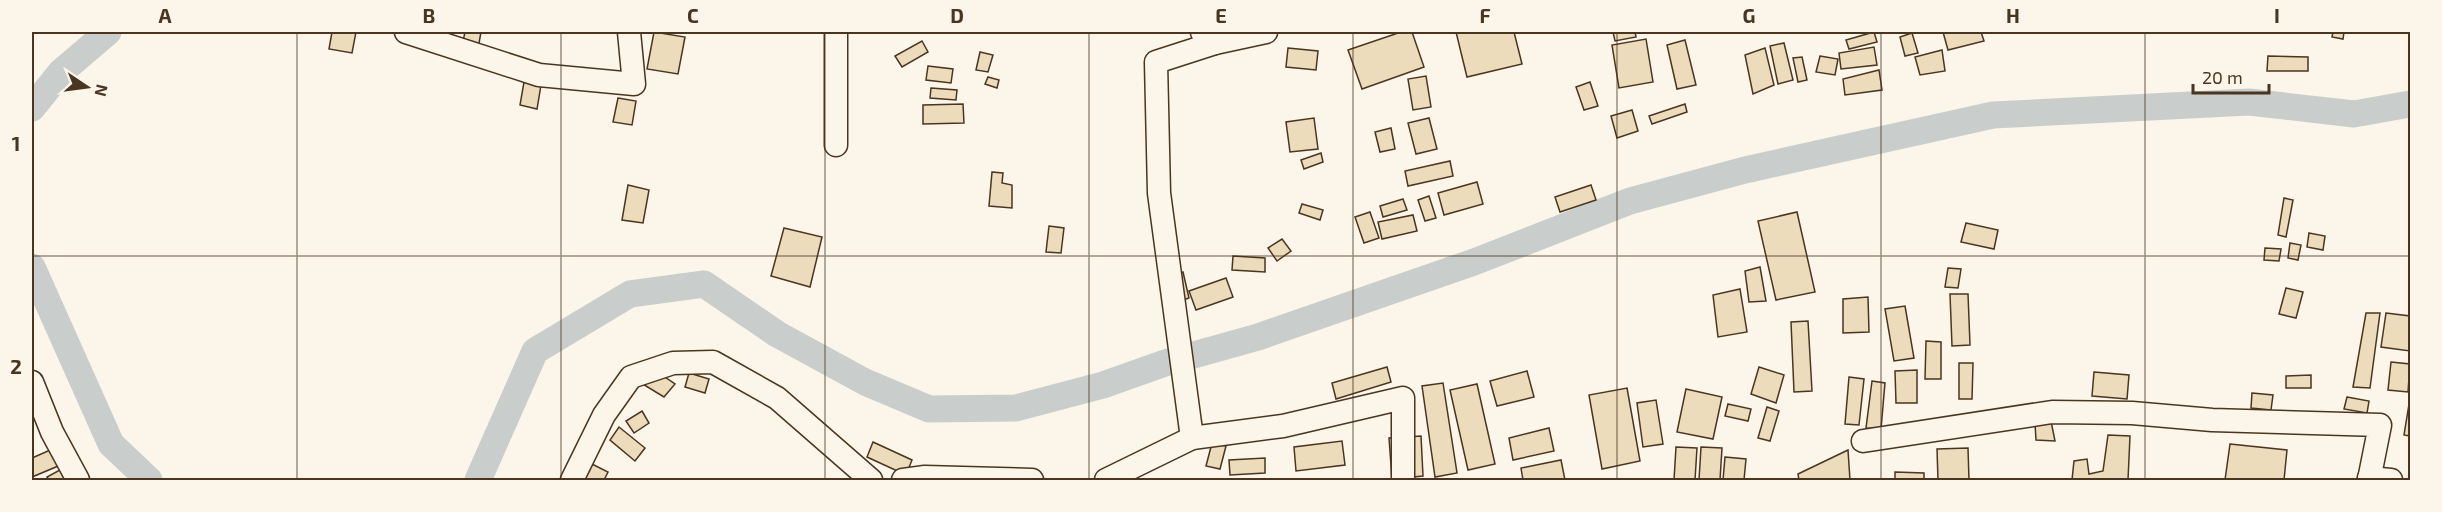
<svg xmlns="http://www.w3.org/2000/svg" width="2442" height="512" viewBox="0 0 2442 512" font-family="'Exo 2',sans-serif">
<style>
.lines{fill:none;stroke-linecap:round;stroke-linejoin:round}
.canal{stroke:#c9cecd;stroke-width:27}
.building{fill:#ecdcbc;stroke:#4a3520;stroke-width:1.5}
.street-casing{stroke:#4a3520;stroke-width:25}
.street{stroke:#fbf6e9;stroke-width:22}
.grid{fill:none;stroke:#4a3520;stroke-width:1.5;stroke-opacity:0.55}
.neatline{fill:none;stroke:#4a3520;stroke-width:2}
.grid-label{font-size:20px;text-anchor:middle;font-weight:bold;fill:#4a3520}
</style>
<rect width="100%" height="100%" fill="#fbf6e9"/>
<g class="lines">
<!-- canal -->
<g class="canal">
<path d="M32,108l29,-36 47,-40"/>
<path d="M32,267l79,177 38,36"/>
<path d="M478,480l57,-129 95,-57 74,-10 73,50 88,48 64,27 87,-1 87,-23 62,-22 93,-26 216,-75 156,-61 115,-31 248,-55 256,-13 105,12 56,-10"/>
</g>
</g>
<!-- building -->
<g class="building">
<path d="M332,32h24l-4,21 -23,-4z"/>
<path d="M465,32h16l-3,17 -16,-3z"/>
<path d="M654,32l31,5 -7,37 -31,-5z"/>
<path d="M1401,32h11l12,35 -62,22 -14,-39z"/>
<path d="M1456,32h58l8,32 -55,13z"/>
<path d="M1613,32h22l1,5 -21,4z"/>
<path d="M1874,32l3,10 -28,7 -3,-9z"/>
<path d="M1943,32h38l3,9 -36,9z"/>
<path d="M2333,32h11l-1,7 -11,-2z"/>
<path d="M1912,33l6,20 -13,3 -5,-19z"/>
<path d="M1646,39l7,43 -34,6 -7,-43z"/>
<path d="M1685,40l11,45 -19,4 -10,-44z"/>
<path d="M922,41l6,11 -26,15 -7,-11z"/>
<path d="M1784,43l9,37 -15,4 -8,-38z"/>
<path d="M1874,47l3,18 -36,4 -2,-16z"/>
<path d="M1288,48l30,3 -2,19 -30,-3z"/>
<path d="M1765,48l9,37 -21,9 -8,-39z"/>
<path d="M1942,50l3,21 -25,4 -5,-18z"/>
<path d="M980,52l13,3 -5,17 -12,-2z"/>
<path d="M1820,56l18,3 -3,16 -19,-3z"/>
<path d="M2268,56l40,1v14h-41z"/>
<path d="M1802,57l5,23 -9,2 -5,-24z"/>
<path d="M928,66l25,3 -2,14 -25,-3z"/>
<path d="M1879,70l3,20 -37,5 -2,-16z"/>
<path d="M1426,76l5,31 -18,3 -5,-31z"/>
<path d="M988,77l11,3 -2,8 -12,-4z"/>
<path d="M524,82l17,3 -4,24 -17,-4z"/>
<path d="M1590,82l8,24 -14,4 -8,-23z"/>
<path d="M931,88l26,2 -1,10 -26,-2z"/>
<path d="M618,98l18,3 -4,24 -19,-3z"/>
<path d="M963,104l1,19 -41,1v-19z"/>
<path d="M1685,104l2,8 -35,12 -3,-8z"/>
<path d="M1632,110l6,21 -21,7 -6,-22z"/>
<path d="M1314,118l4,31 -28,3 -4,-30z"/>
<path d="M1429,118l8,31 -21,5 -8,-31z"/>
<path d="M1391,128l4,21 -15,3 -5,-20z"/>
<path d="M1321,153l2,9 -19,7 -3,-9z"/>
<path d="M1450,161l3,15 -45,10 -3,-15z"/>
<path d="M992,172l11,1 -1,10 10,2v23l-23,-2z"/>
<path d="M1477,182l6,22 -39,11 -6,-22z"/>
<path d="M628,185l21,5 -6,33 -21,-3z"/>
<path d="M1591,185l5,15 -36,12 -5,-15z"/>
<path d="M1429,196l7,22 -11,3 -7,-21z"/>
<path d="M2284,198l9,2 -7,37 -8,-2z"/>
<path d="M1403,199l4,11 -24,7 -3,-11z"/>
<path d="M1302,204l21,6 -3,10 -21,-7z"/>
<path d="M1370,212l9,26 -15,5 -9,-26z"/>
<path d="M1797,212l18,80 -39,8 -18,-79z"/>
<path d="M1413,215l4,16 -35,8 -4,-17z"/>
<path d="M1966,223l32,7 -4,19 -33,-7z"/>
<path d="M1049,226l15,2 -3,25 -15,-1z"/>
<path d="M784,228l38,9 -12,50 -39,-11z"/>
<path d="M2309,233l16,3 -2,14 -16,-3z"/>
<path d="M1282,239l9,12 -14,10 -9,-13z"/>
<path d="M2290,243l11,2 -3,15 -10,-2z"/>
<path d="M2265,248l16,1 -2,12 -15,-1z"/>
<path d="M1233,256l32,2v14l-33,-2z"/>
<path d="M1760,267l6,34 -17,1 -4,-31z"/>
<path d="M1948,268l13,1 -3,19 -13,-1z"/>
<path d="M1183,272l6,26 -12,4 -4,-26z"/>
<path d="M1226,278l7,19 -37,13 -7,-19z"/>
<path d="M2286,288l17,4 -7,26 -17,-4z"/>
<path d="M1740,289l7,43 -29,5 -5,-42z"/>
<path d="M1950,294h18l2,51 -18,1z"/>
<path d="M1868,297l1,35 -26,1v-34z"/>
<path d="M1905,306l9,52 -20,3 -9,-52z"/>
<path d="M2366,313h14l-10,75 -17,-1z"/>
<path d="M2386,313l24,3v35l-29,-4z"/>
<path d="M1808,321l4,70 -18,1 -3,-70z"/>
<path d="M1926,341l15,1v37h-16z"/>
<path d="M2391,362l19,2 -2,28 -20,-2z"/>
<path d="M1959,363h14l-1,36h-13z"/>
<path d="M1387,367l4,15 -55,17 -4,-16z"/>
<path d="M1759,367l25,8 -8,28 -25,-9z"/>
<path d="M1917,370v33h-21l-1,-32z"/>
<path d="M1527,371l7,26 -37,9 -7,-25z"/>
<path d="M2094,372l35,3 -2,24 -35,-3z"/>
<path d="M659,373l16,11 -11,13 -23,-14z"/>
<path d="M689,373l20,6 -4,14 -20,-6z"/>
<path d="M2311,375v13h-25v-12z"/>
<path d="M1849,377l15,2 -5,46 -14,-1z"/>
<path d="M1872,381l13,2 -4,46 -15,-1z"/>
<path d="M1443,383l14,90 -22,4 -13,-91z"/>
<path d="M1477,384l18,80 -27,6 -18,-80z"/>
<path d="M1627,388l13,73 -38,8 -13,-74z"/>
<path d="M1686,389l36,8 -9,42 -36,-7z"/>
<path d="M2252,393l21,2 -2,15 -20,-2z"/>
<path d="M2347,397l22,4 -2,12 -23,-4z"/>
<path d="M2410,398v38l-6,-1z"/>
<path d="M1656,400l7,44 -20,3 -6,-44z"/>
<path d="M1728,404l23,5 -3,12 -23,-5z"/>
<path d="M1767,407l12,4 -9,30 -12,-3z"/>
<path d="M642,411l7,12 -15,10 -8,-12z"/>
<path d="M2051,421l4,20 -19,-1 -1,-17z"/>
<path d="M619,427l26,21 -10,13 -25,-21z"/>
<path d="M1549,428l5,23 -41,9 -4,-22z"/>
<path d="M2108,435l22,1 -2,44h-56l2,-19 13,-2 2,15 14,-3z"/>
<path d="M1421,436l2,40 -31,3 -3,-41z"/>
<path d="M1342,441l3,24 -49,6 -2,-24z"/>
<path d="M873,442l39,18 -6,15 -39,-18z"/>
<path d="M1212,443l14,3 -6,23 -14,-3z"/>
<path d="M2230,444l57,6 -3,30h-59z"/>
<path d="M57,447l6,17 -31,13v-19z"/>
<path d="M1676,447l21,1 -2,32h-21z"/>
<path d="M1701,447l21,1 -2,32h-21z"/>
<path d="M1968,448l1,32h-31l-1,-31z"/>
<path d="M1848,450l2,30h-51l-1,-6z"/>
<path d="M1725,457l21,2 -2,21h-21z"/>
<path d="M1265,458v15l-35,2 -1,-15z"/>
<path d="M1561,460l4,20h-42l-2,-12z"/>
<path d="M590,463l18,9 -4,8h-22z"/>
<path d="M69,465l8,15h-28l-2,-3z"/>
<path d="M1895,472l29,1v7h-29z"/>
</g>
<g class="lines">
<defs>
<g id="street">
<path d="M406,32l133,43 95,9 -5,-52"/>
<path d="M1202,32l13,11 -59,19 3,131 33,245 91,-12 120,-28v82"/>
<path d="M1215,43l51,-11"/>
<path d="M836,145v-113"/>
<path d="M32,382l20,50 26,48"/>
<path d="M1863,441l189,-29 80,1 80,7 168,5 -11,55"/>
<path d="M2369,478l22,2"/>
<path d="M572,480l32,-65 27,-38 42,-14 40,-1 64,36 94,82"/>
<path d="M903,480l22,-3 107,3"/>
<path d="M1106,480l86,-42"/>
</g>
</defs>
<!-- street casing -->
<use href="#street" class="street-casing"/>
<!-- street -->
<use href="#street" class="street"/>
</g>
<!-- grid -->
<path class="grid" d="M297,32v448M561,32v448M825,32v448M1089,32v448M1353,32v448M1617,32v448M1881,32v448M2145,32v448M32,256h2378"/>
<!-- border -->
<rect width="2442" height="512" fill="none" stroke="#fbf6e9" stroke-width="66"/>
<!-- north arrow -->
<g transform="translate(87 87) rotate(103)" stroke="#fbf6e9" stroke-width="4.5" paint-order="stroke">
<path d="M0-4.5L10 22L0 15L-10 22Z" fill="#4a3520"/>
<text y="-9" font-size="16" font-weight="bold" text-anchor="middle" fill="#4a3520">N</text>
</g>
<!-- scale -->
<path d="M2193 84v9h76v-9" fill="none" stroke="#4a3520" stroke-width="3"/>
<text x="2202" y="84" font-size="18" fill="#4a3520" stroke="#fbf6e9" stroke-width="4.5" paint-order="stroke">20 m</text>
<rect x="33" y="33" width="2376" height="446" class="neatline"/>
<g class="grid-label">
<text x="165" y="23">A</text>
<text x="429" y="23">B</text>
<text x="693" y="23">C</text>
<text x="957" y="23">D</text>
<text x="1221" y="23">E</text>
<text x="1485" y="23">F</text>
<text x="1749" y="23">G</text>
<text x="2013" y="23">H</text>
<text x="2277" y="23">I</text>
<text x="16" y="151">1</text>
<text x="16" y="374">2</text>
</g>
</svg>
